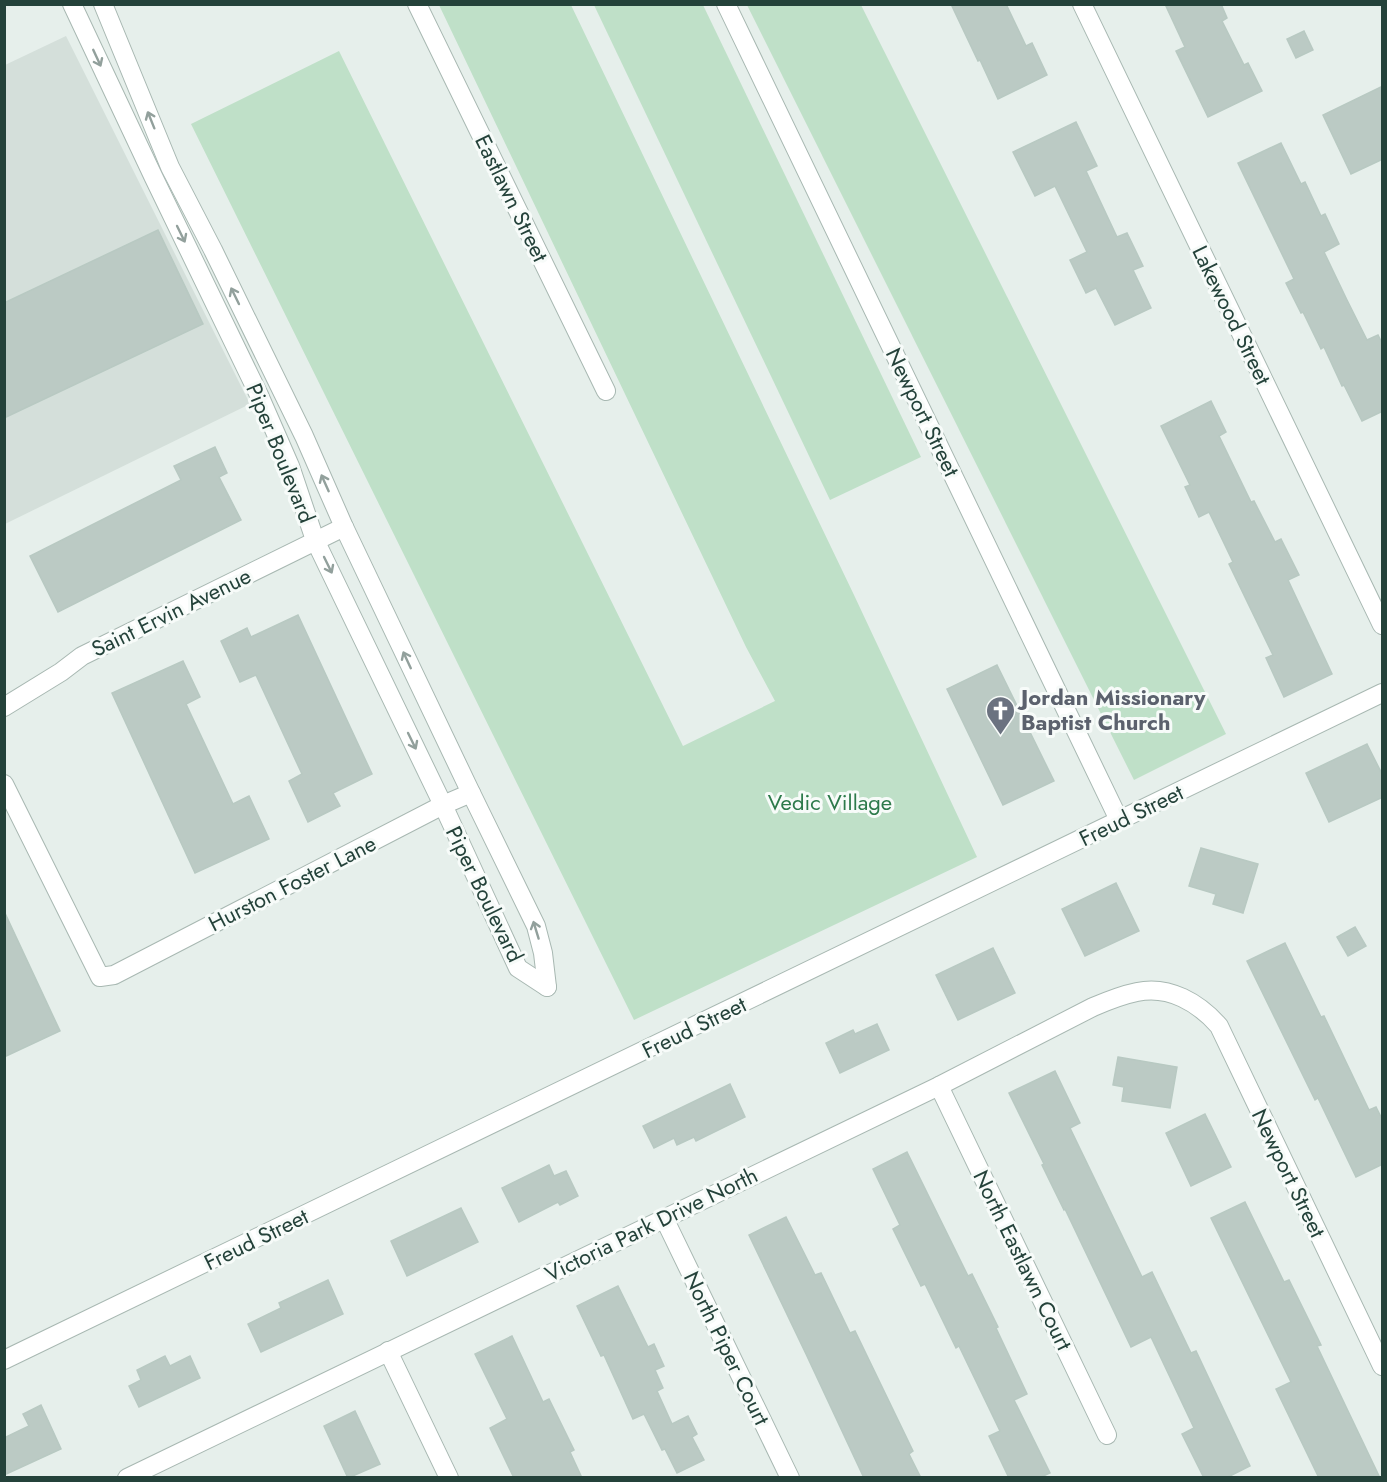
<svg xmlns="http://www.w3.org/2000/svg" width="1387" height="1482" viewBox="0 0 1387 1482" font-family="Jost,sans-serif">
<style>
.built{fill:#d4dfda}
.green{fill:#bfe0c8}
.building{fill:#bbcac4;stroke:#b8c9c2;stroke-width:1.5}
.lines{fill:none;stroke-linecap:round;stroke-linejoin:round}
.minor-casing{stroke:#a8b8b2;stroke-width:20}
.minor{stroke:#fff;stroke-width:18}
.oneway{stroke:#92a09c}
.labels{text-anchor:middle;stroke-width:6;stroke-linejoin:round;paint-order:stroke}
.street-label{font-size:22px;fill:#24423a;stroke:#f7fbf9}
.worship-label{font-size:22px;font-weight:bold;fill:#5b616d;stroke:#f7fbf9;text-anchor:start}
.park-label{font-size:22px;fill:#2d7a4b;stroke:#f7fbf9}
</style>
<rect width="100%" height="100%" fill="#e6efeb"/>
<!-- built -->
<path class="built" d="M66,36l184,368 -245,120v-459z"/>
<!-- green -->
<g class="green">
<path d="M439,5h132l283,590 123,262 -343,163 -443,-896 148,-73 344,695 92,-45 -29,-54z"/>
<path d="M594,5h109l218,452 -91,43z"/>
<path d="M747,5h114l365,729 -92,46z"/>
</g>
<!-- building -->
<g class="building">
<path d="M951,4h55l20,42 6,-3 15,32 -49,24 -18,-39 -2,1z"/>
<path d="M1165,4h56l6,14 -5,3 22,44 4,-2 14,28 -54,26 -32,-66 9,-4z"/>
<path d="M1304,31l9,19 -17,8 -9,-19z"/>
<path d="M1383,86v73l-32,15 -28,-59z"/>
<path d="M1076,122l21,44 -11,5 31,66 10,-4 16,33 -10,4 18,38 -36,17 -19,-37 -10,5 -16,-33 17,-8 -32,-66 -20,10 -22,-44z"/>
<path d="M1281,143l20,41 4,-2 16,34 4,-2 14,30 -15,8 23,48 20,40 11,-5 5,10v66l-21,10 -18,-36 -2,1 -18,-39 -3,2 -18,-37 -2,1 -15,-30 8,-4 -56,-116z"/>
<path d="M158,230l45,94 -199,94v-115z"/>
<path d="M1211,401l15,31 -7,4 32,66 3,-1 21,41 6,-3 18,36 -11,5 44,94 -48,23 -18,-39 7,-3 -44,-91 4,-2 -24,-50 -10,5 -14,-30 5,-2 -29,-59z"/>
<path d="M215,447l12,26 -8,4 22,43 -183,92 -28,-56 151,-76 -7,-14z"/>
<path d="M298,615l74,159 -39,19 7,13 -32,16 -19,-41 13,-7 -46,-99 -16,7 -19,-41 26,-13 4,9z"/>
<path d="M183,661l17,36 -14,7 47,100 16,-8 20,43 -74,34 -83,-180z"/>
<path d="M997,665l57,116 -51,24 -56,-116z"/>
<path d="M1367,744l16,32v21l-54,25 -23,-49z"/>
<path d="M1201,848l57,16 -15,49 -30,-9 3,-10 -27,-8z"/>
<path d="M1116,883l23,48 -54,25 -23,-47z"/>
<path d="M4,911l56,120 -56,26z"/>
<path d="M1355,927l11,19 -18,10 -11,-19z"/>
<path d="M1285,943l36,74 3,-1 45,94 7,-3 7,14v43l-27,13 -38,-79 -3,2 -68,-139z"/>
<path d="M993,948l22,45 -57,27 -22,-45z"/>
<path d="M877,1024l12,26 -49,23 -14,-30 27,-13 2,4z"/>
<path d="M1118,1057l59,10 -7,41 -48,-7 2,-14 -11,-2z"/>
<path d="M1055,1071l25,52 -10,5 72,149 10,-5 39,81 5,-2 54,115 -24,12h-22l-22,-44 12,-6 -43,-91 -20,10 -66,-138 -1,1 -22,-45 2,-1 -35,-71z"/>
<path d="M730,1084l15,33 -49,24 -2,-4 -17,8 -3,-7 -20,10 -11,-22z"/>
<path d="M1205,1114l26,53 -40,19 -25,-53z"/>
<path d="M907,1152l61,124 4,-2 26,53 -2,1 31,66 -13,6 36,73 -11,5h-30l-20,-42 11,-5 -41,-85 -3,2 -31,-64 -4,2 -28,-57 7,-4 -27,-56z"/>
<path d="M549,1165l5,11 12,-5 12,25 -18,9 -2,-3 -39,20 -17,-34z"/>
<path d="M1245,1202l39,80 5,-2 32,65 -4,1 63,132h-61l-43,-89 15,-7 -80,-164z"/>
<path d="M461,1208l17,34 -71,34 -16,-35z"/>
<path d="M786,1217l29,58 6,-2 29,60 5,-2 58,120 -4,3 12,24h-57l-58,-124 -57,-119z"/>
<path d="M328,1280l15,34 -82,38 -13,-28 33,-16 -2,-5z"/>
<path d="M618,1286l30,61 6,-3 10,22 -9,4 8,18 -6,3 15,33 16,-8 9,18 -5,3 12,23 -27,13 -12,-24 -3,1 -18,-36 -11,5 -29,-64 -3,1 -24,-50z"/>
<path d="M512,1336l31,66 6,-3 25,51 -4,2 12,26h-68l-24,-50 17,-9 -32,-65z"/>
<path d="M165,1356l5,10 20,-10 10,22 -61,29 -10,-21 12,-6 -4,-10z"/>
<path d="M41,1405l20,44 -57,26v-37l25,-12 -6,-12z"/>
<path d="M355,1411l25,53 -32,14 -24,-52z"/>
</g>
<g class="lines">
<defs>
<g id="minor">
<path d="M72,4l81,172 106,219 31,71 25,74 128,265 75,163 29,19"/>
<path d="M103,4l67,163 43,83 91,186 40,91 127,266 65,133 7,27 4,34"/>
<path d="M417,4l189,387"/>
<path d="M726,4l393,816"/>
<path d="M1082,4l300,621"/>
<path d="M4,707l57,-35 21,-16 262,-129"/>
<path d="M4,784l96,193 14,-2 329,-170 28,-12"/>
<path d="M939,1086l168,349"/>
<path d="M664,1218l126,260"/>
<path d="M388,1351l61,127"/>
<path d="M4,1360l1378,-667"/>
<path d="M127,1478l812,-392 154,-79c14,-6 29,-12 44,-15 32,-7 62,11 82,34l163,340"/>
</g>
</defs>
<!-- minor casing -->
<use href="#minor" class="minor-casing"/>
<!-- minor -->
<use href="#minor" class="minor"/>
</g>
<!-- one-way arrows -->
<defs><path id="oneway-shaft" d="M-6 0H5M1.5-3L5.5 0L1.5 3" fill="none" stroke-width="1.6" stroke-linecap="round" stroke-linejoin="round" transform="scale(1.5)"/></defs>
<g class="oneway">
<use href="#oneway-shaft" transform="translate(97 58) rotate(65)"/>
<use href="#oneway-shaft" transform="translate(151 120) rotate(-112)"/>
<use href="#oneway-shaft" transform="translate(181 234) rotate(64)"/>
<use href="#oneway-shaft" transform="translate(235 296) rotate(-116)"/>
<use href="#oneway-shaft" transform="translate(325 483) rotate(-114)"/>
<use href="#oneway-shaft" transform="translate(328 565) rotate(64)"/>
<use href="#oneway-shaft" transform="translate(407 660) rotate(-115)"/>
<use href="#oneway-shaft" transform="translate(412 741) rotate(64)"/>
<use href="#oneway-shaft" transform="translate(536 930) rotate(-107)"/>
</g>
<!-- icons -->
<defs>
<symbol id="church-pin" viewBox="-11 -11 22 30"><path d="M0 17L-7.5 6A9.5 9.5 0 1 1 7.5 6Z" fill="#6b7280" stroke="#f7fbf9"/><path d="M-1.2-6h2.4v3.5h3.3v2.4h-3.3V6h-2.4V-.1h-3.3v-2.4h3.3Z" fill="#fff"/></symbol>
</defs>
<g fill-rule="evenodd">
<use href="#church-pin" x="984" y="694" width="33" height="45"/>
</g>
<g class="labels">
<!-- street labels -->
<g class="street-label">
<text transform="translate(512 198) rotate(64)" y="8">Eastlawn Street</text>
<text transform="translate(1232 315) rotate(64)" y="8">Lakewood Street</text>
<text transform="translate(923 412) rotate(64)" y="8">Newport Street</text>
<text transform="translate(281 453) rotate(68)" y="8">Piper Boulevard</text>
<text transform="translate(171 612) rotate(-26)" y="8">Saint Ervin Avenue</text>
<text transform="translate(1131 815) rotate(-26)" y="8">Freud Street</text>
<text transform="translate(292 883) rotate(-27)" y="8">Hurston Foster Lane</text>
<text transform="translate(485 894) rotate(64)" y="8">Piper Boulevard</text>
<text transform="translate(694 1027) rotate(-26)" y="8">Freud Street</text>
<text transform="translate(1289 1173) rotate(64)" y="8">Newport Street</text>
<text transform="translate(651 1224) rotate(-26)" y="8">Victoria Park Drive North</text>
<text transform="translate(256 1239) rotate(-26)" y="8">Freud Street</text>
<text transform="translate(1023 1260) rotate(64)" y="8">North Eastlawn Court</text>
<text transform="translate(727 1348) rotate(64)" y="8">North Piper Court</text>
</g>
<!-- worship labels -->
<g class="worship-label">
<text x="1021" y="705">Jordan Missionary<tspan x="1021" dy="25">Baptist Church</tspan></text>
</g>
<!-- park labels -->
<g class="park-label">
<text x="830" y="810">Vedic Village</text>
</g>
</g>
<!-- border -->
<rect width="1387" height="1482" fill="none" stroke="#24423a" stroke-width="12"/>
</svg>
